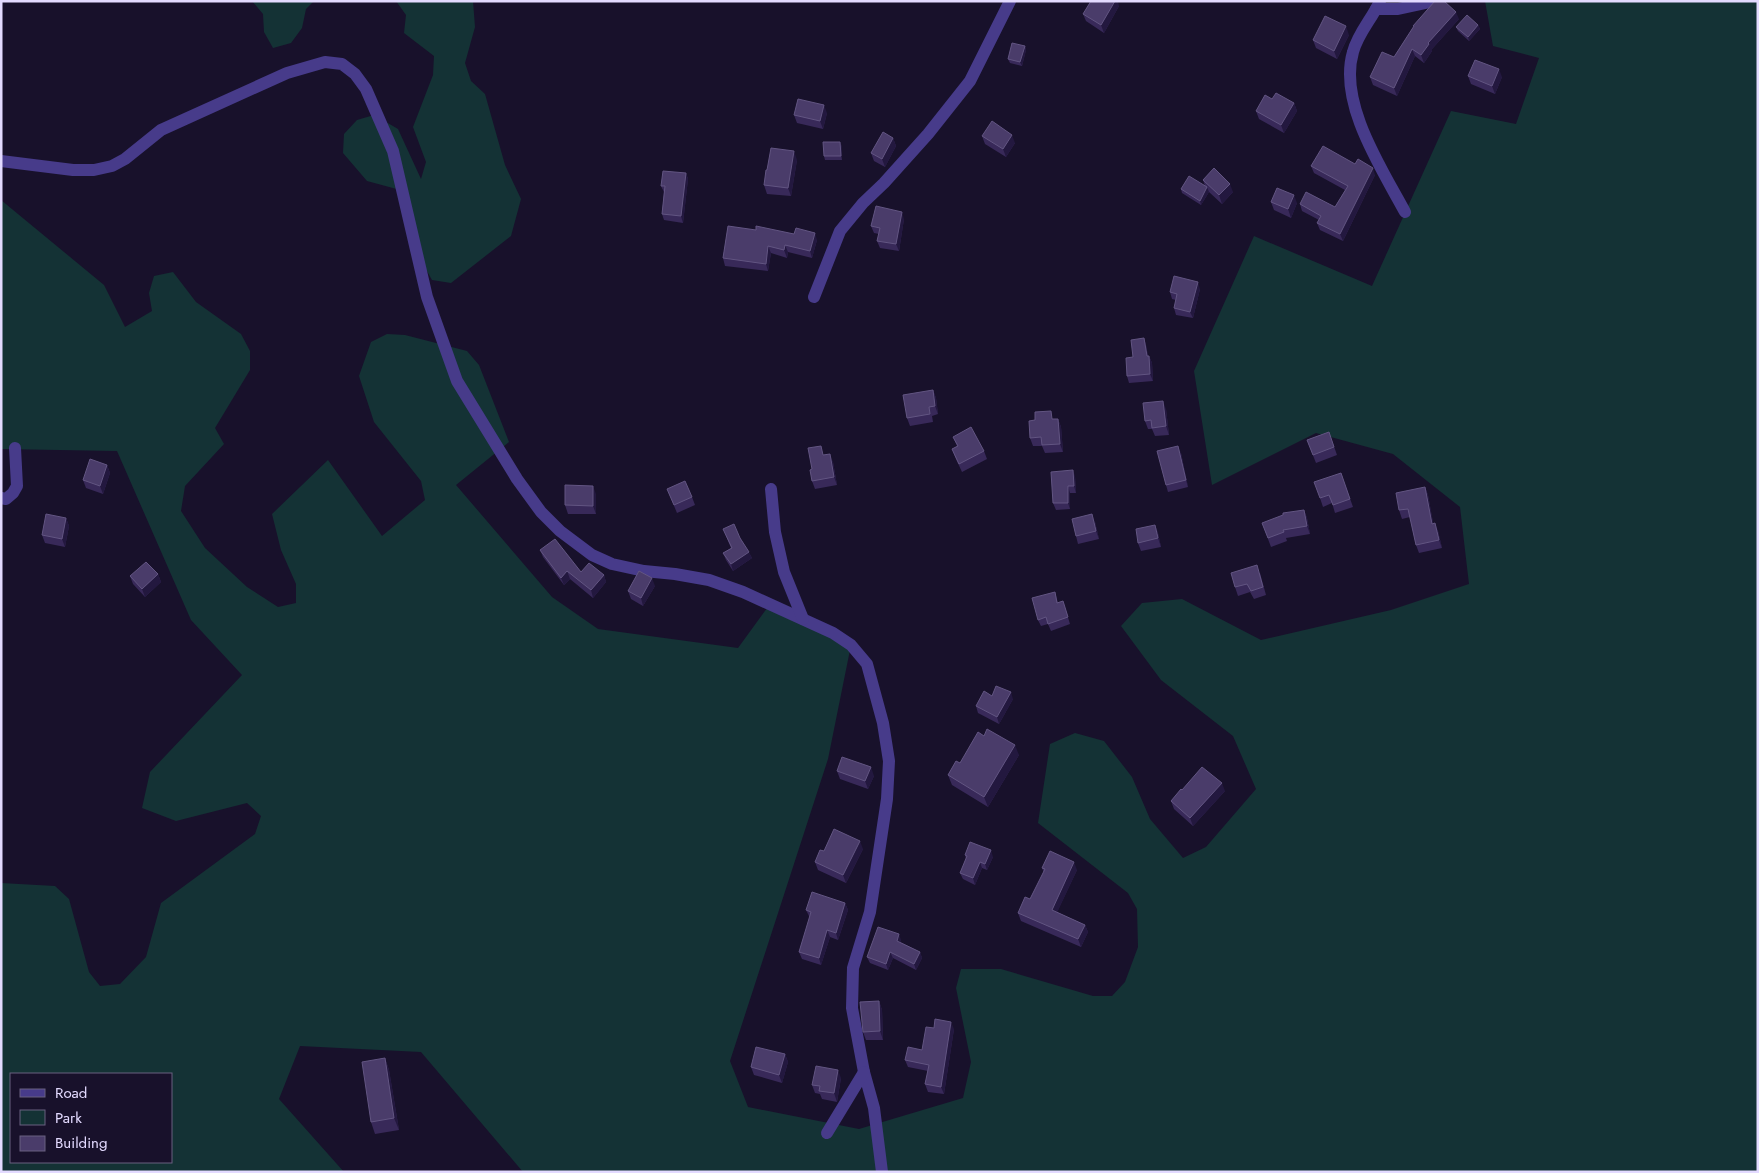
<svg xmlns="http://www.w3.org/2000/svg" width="1759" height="1173" viewBox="0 0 1759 1173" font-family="Jost,sans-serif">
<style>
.green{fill:#143235;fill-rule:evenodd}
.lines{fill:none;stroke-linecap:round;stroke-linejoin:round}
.minor{stroke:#473b8a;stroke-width:12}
.wall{fill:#382959}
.shaded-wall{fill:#23183f}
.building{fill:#4a3c6a;stroke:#625582}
</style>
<rect width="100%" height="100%" fill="#18112b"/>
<!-- green -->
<g class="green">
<path d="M252,1h62l-8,8 -4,19 -11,15 -18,5 -9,-16 -1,-18z"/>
<path d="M396,1h77l2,26 -10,36 6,18 14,13 20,71 16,34 -10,37 -60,47 -19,-3 -9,-16 -19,-73 -37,-10 -24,-28 1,-19 13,-14 17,-5 24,14 23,50 5,-17 -13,-35 20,-52 1,-19 -30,-23 2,-18z"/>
<path d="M1485,1h273v1171h-1235l-102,-120 -121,-6 -21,53 65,73h-343v-289l54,3 14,13 20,73 11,14 20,-2 26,-27 15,-54 94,-69 6,-18 -14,-13 -71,18 -34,-13 8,-36 92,-97 -51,-55 -74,-169 -116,-2v-249l103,85 21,42 27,-16 -3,-18 5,-17 19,-4 23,30 45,32 9,17v19l-35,58 9,16 -39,42 -4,25 24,37 42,39 31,20 18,-4v-19l-15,-34 -9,-36 56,-54 54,76 43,-36 -4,-19 -47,-59 -15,-46 12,-34 16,-8 18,1 62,16 12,14 30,77 -53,43 96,112 46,32 140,19 32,-44 81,41 -23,114 -98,302 18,46 111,22 104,-31 8,-36 -15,-74 5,-19h40l92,27h19l13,-14 13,-35 -1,-38 -9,-16 -90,-70 12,-79 25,-11 29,8 28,36 18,42 33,39 23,-11 50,-58 -23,-53 -72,-56 -40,-54 21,-23 40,-4 79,41 130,-30 78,-26 -9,-77 -67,-53 -77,-21 -104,52 -18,-114 60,-135 118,50 79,-175 65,13 23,-66 -46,-12zM11,1074h160v88h-160z"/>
</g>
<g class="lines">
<!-- minor -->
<g class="minor">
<path d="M1380,1c-8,18 -22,32 -27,51 -15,51 29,117 52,160"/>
<path d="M1376,9h22l37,-8"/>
<path d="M1,161l72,9h21l18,-4 13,-7 36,-29 126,-57 38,-11 17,2 13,10 11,15 27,62 34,146 30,84 60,98 24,33 19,19 32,24 20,9 32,7 31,3 34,6 34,12 90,41 18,12 16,19 16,59 6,38 -2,38 -17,113 -17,56 -1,40 12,64 10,36 8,64"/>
<path d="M814,297l26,-66 23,-28 21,-20 44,-49 42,-53 40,-80"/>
<path d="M771,489l4,43 9,40 19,47"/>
<path d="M1,498l5,1 7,-6 4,-7 -2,-38"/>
<path d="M827,1133l37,-61"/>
</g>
</g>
<!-- wall -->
<g class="wall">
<path d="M1119,6l-15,27 -18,-12 -3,-7z"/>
<path d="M1459,19l-27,30v2l-8,12 -9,-7 -18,40 -24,-11 -3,-8 24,-20 20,-30 -1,-1z"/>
<path d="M1478,25l2,4 -11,12 -11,-10 -2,-4z"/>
<path d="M1349,35l-12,24 -21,-11 -3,-8z"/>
<path d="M1025,46l1,4 -4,16 -12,-3 -2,-4z"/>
<path d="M1468,76l34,1 -7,17 -24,-10z"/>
<path d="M1272,99l22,4 3,8 -13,22 -25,-14 -3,-8z"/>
<path d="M827,113l-4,16 -26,-6 -3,-8z"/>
<path d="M982,136l33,7 -9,14 -21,-13z"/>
<path d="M893,138l3,8 -11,21 -11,-6 -3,-8z"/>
<path d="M842,146v14h-17l-1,-4z"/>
<path d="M797,160l-6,36 -24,-2 -3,-9z"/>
<path d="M1311,166l64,9 -32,66 -23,-11 -3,-7 2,-3 -17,-9 -2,-7 35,3 10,-17 -31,-17z"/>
<path d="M686,173l2,6 -5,44 -19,-3 -2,-6 2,-22 -3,-6z"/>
<path d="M1203,180l30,12 -11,12 -13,-12 -8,13 -19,-12 -1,-4 24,-3z"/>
<path d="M1271,202l26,1 -6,15 -17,-8z"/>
<path d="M904,219l-5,32 -19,-3 -3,-7 2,-7 -5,-1 -3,-7z"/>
<path d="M728,226l89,14 -5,18 -24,-6 -1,6 -16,-5 -3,18 -43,-5 -2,-8z"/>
<path d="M1200,289l-7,29 -17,-3 -2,-7 2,-8 -4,-1 -2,-7z"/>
<path d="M1144,338l2,7 2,11h1l3,7 1,18 -24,2 -2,-7 6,-19z"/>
<path d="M933,390l3,8 2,16 -6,2 1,6 -23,4 -3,-8z"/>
<path d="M1166,409l3,26 -14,1 -3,-7h-4l-3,-8z"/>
<path d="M1054,419h4l3,8 2,25 -18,1 -3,-7h-9l-3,-8z"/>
<path d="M1329,432l8,23 -21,8 -9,-23z"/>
<path d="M953,437l31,14 3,8 -25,13 -7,-15 -3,-8 5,-3z"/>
<path d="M1181,453l7,34 -20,5 -2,-7z"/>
<path d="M825,455l8,7 4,23 -22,4 -3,-8v-12z"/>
<path d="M107,465l3,8 -7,21 -17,-6 -3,-8z"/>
<path d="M1341,473l12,34 -18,6 -3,-10 -9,4 -3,-9z"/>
<path d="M1075,476l1,17h-6v16l-14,1 -3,-7z"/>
<path d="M1425,487l3,8 5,28 5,8 4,17 -23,5 -3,-8 -6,-28 -8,2 -3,-9z"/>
<path d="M667,489l25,8 3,8 -18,8z"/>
<path d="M596,494v20h-28l-3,-9z"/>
<path d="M1304,510l3,8 3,16 -24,4 1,3 -16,6 -9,-24z"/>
<path d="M66,518l3,8 -4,21 -20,-4 -3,-8z"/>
<path d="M1095,522l4,17 -21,5 -2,-8z"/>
<path d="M1155,525l3,8 3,14 -20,4 -3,-8z"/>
<path d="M723,529l17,9 12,20 -19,13 -7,-11 -3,-7 8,-5z"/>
<path d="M540,550l41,22 23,3 2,7 -13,16 -23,-19 -6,6 -21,-28z"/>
<path d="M1260,573l6,22 -12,4 -4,-7 -12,4 -3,-9z"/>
<path d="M158,574l3,8 -16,15 -12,-13 -3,-8z"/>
<path d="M655,586l-12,20 -12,-7 -3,-8z"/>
<path d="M1055,592l3,11 5,-2 7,23 -19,7 -3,-7 -7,2 -3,-6z"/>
<path d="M1013,699l-14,25 -21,-11 -2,-7z"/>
<path d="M984,736l35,19 -31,52 -36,-22 -4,-10 12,-12z"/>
<path d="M837,771l37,5 -6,13 -28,-10z"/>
<path d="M1182,790l43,1 -32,35 -19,-17 -3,-8z"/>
<path d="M863,849l-17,34 -28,-13 -3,-8z"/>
<path d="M965,855l28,2 -6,13 -5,-2 -7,17 -12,-6 -3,-6 6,-14z"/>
<path d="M1042,868l35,2 -20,42 28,13 3,7 -7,15 -60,-26 -3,-8 12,-14 14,-26z"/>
<path d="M845,903l3,7 -10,30 -8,-3 -9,28 -19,-6 -3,-7 11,-34 -4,-8z"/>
<path d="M901,940l-1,2 20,10 2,6 -6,12 -23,-12 -5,12 -18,-7 -3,-6z"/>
<path d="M879,1001l3,9 1,30h-17l-3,-8z"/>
<path d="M934,1028l20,1 -10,65 -16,-2 -3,-8 3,-13 -20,-4 -3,-7 17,-10z"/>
<path d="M785,1054l3,8 -6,21 -28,-8 -3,-8z"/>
<path d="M385,1058l4,12 10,60 -24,4 -4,-12z"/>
<path d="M841,1078l-4,24 -15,-3 -2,-5 -5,-1 -3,-8z"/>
</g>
<!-- shaded-wall -->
<g class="shaded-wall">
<path d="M1115,1h3l1,5 -15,27 -3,-8z"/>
<path d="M1456,12l3,7 -27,30v2l-8,12 -3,-8 7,-12z"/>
<path d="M1478,25l2,4 -11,12 -1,-4z"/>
<path d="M1346,26l3,9 -12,24 -3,-8z"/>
<path d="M1025,46l1,4 -4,16 -2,-4z"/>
<path d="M1412,49l3,7 -18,40 -3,-8z"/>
<path d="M1499,69l3,8 -7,17 -3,-8z"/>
<path d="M1294,103l3,8 -13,22 -3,-8z"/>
<path d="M824,105l3,8 -4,16 -3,-8z"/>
<path d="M1012,135l3,8 -9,14 -3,-8z"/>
<path d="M893,138l3,8 -11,21 -3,-8z"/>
<path d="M840,142l2,4v14l-1,-4z"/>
<path d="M794,151l3,9 -6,36 -3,-8z"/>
<path d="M1373,168l2,7 -32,66 -3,-7z"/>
<path d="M686,173l2,6 -5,44 -2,-7z"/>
<path d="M1230,184l3,8 -11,12 -3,-9z"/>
<path d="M1207,187l2,5 -8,13 -1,-4z"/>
<path d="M1294,195l3,8 -6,15 -3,-9z"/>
<path d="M902,212l2,7 -5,32 -3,-7z"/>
<path d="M815,233l2,7 -5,18 -2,-7z"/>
<path d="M785,245l3,7 -1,6 -3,-8z"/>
<path d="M768,246l3,7 -3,18 -2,-7z"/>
<path d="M1198,282l2,7 -7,29 -3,-6z"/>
<path d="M1144,338l2,7 3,18 -2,-7z"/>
<path d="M1149,356l3,7 1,18 -3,-7z"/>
<path d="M933,390l3,8 2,16 -3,-8z"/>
<path d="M1163,401l3,8 3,26 -3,-9z"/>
<path d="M1058,419l3,8 2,25 -3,-8z"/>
<path d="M1178,446l3,7 7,34 -2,-7z"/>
<path d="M830,454l3,8 4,23 -3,-8z"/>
<path d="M107,465l3,8 -7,21 -3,-8z"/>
<path d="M1073,470l2,6 1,17 -2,-7z"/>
<path d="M593,486l3,8v20l-3,-8z"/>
<path d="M1068,486l2,7v16l-2,-6z"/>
<path d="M1425,487l3,8 7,37 -3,-8z"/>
<path d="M1304,510l3,8 3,16 -3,-8z"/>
<path d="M1092,514l3,8 4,17 -3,-8z"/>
<path d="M66,518l3,8 -4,21 -3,-8z"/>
<path d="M1435,523l3,8 4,17 -3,-8z"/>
<path d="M1155,525l3,8 3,14 -3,-9z"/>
<path d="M749,552l3,6 -19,13 -2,-7z"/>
<path d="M567,571l3,8 -6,6 -3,-7z"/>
<path d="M158,574l3,8 -16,15 -3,-8z"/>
<path d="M604,575l2,7 -13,16 -2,-8z"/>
<path d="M652,578l3,8 -12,20 -2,-8z"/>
<path d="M1011,692l2,7 -14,25 -2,-7z"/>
<path d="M1015,745l4,10 -31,52 -4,-10z"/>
<path d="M871,767l3,9 -6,13 -3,-8z"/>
<path d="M1222,783l3,8 -32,35 -3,-8z"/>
<path d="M860,841l3,8 -17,34 -3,-8z"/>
<path d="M991,850l2,7 -6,13 -2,-6z"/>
<path d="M980,862l2,6 -7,17 -2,-7z"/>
<path d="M1074,862l3,8 -22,47 -3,-7z"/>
<path d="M845,903l3,7 -10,30 -2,-7z"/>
<path d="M1085,925l3,7 -7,15 -3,-8z"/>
<path d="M827,930l3,7 -9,28 -2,-7z"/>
<path d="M899,934l2,6 -2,7 -2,-6z"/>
<path d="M890,952l3,6 -5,12 -2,-6z"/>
<path d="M920,952l2,6 -6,12 -2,-6z"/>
<path d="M879,1001l3,9 1,30 -3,-9z"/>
<path d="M951,1022l3,7 -10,65 -3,-7z"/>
<path d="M785,1054l3,8 -6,21 -3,-8z"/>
<path d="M385,1058l4,12 10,60 -5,-12z"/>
<path d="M838,1070l3,8 -4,24 -3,-9z"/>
</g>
<!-- building -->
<g class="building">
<path d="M1091,1h24l-14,24 -18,-11z"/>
<path d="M1435,1h9l12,11 -28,31 1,1 -8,11 -9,-6 -18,39 -24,-11 12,-25 12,5 20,-31h-1z"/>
<path d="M1467,15l11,10 -10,12 -12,-10z"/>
<path d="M1325,16l21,10 -12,25 -21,-11z"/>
<path d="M1012,43l13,3 -5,16 -12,-3z"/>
<path d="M1475,60l24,9 -7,17 -24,-10z"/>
<path d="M1276,93l18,10 -13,22 -25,-14 9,-16 7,4z"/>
<path d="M798,99l26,6 -4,16 -26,-6z"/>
<path d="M992,121l20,14 -9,14 -21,-13z"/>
<path d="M883,132l10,6 -11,21 -11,-6z"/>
<path d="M823,142h17l1,14h-17z"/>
<path d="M1323,146l32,18 3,-5 15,9 -33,66 -23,-11 4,-7 -21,-12 6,-12 29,15 13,-21 -37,-20z"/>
<path d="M771,148l23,3 -6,37 -24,-3 2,-15h1z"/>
<path d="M1214,168l16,16 -11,11 -16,-15z"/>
<path d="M663,171l23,2 -5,43 -19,-2 3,-28h-4z"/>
<path d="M1189,176l18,11 -7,14 -19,-12z"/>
<path d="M1277,188l17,7 -6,14 -17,-7z"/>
<path d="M876,206l26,6 -6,32 -19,-3 3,-13 -9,-2z"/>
<path d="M728,226l28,4v-4l38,8 2,-6 19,5 -5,18 -25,-6 -1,5 -16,-4 -2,18 -43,-6z"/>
<path d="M1174,276l24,6 -8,30 -16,-4 3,-14 -7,-2z"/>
<path d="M1144,338l3,18h2l1,18 -23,2 -1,-18 7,-1 -2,-17z"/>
<path d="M933,390l2,16 -6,1 1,7 -23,4 -4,-23z"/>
<path d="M1163,401l3,25 -14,2 -1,-8 -6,1 -2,-18z"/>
<path d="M1051,411l1,8h6l2,25 -18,1 -1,-8 -11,1 -1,-17 6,-1v-8z"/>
<path d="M971,427l13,24 -25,13 -7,-15 6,-3 -5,-9z"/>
<path d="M1329,432l5,15 -21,8 -6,-15z"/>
<path d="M821,446l2,9 7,-1 4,23 -22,4 -2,-11 2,-1 -4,-21z"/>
<path d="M1178,446l8,34 -20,5 -9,-34z"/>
<path d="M90,459l17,6 -7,21 -17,-6z"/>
<path d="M1073,470l1,16h-6v17h-15l-2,-31z"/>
<path d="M1341,473l9,26 -17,6 -4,-10 -9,3 -6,-16z"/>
<path d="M685,481l7,16 -18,8 -7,-16z"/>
<path d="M565,485l28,1v20l-28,-1z"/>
<path d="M1425,487l7,37 3,-1 4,17 -23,5 -8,-36 -9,1 -3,-17z"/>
<path d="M1304,510l3,16 -24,4 1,2 -16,6 -6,-15 21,-8v-2z"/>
<path d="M46,514l20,4 -4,21 -20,-4z"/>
<path d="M1092,514l4,17 -20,5 -4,-17z"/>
<path d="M734,524l6,14 9,14 -18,12 -8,-11 9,-5 -9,-19z"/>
<path d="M1155,525l3,13 -20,5 -2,-14z"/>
<path d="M555,539l26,33 8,-9 15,12 -13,15 -24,-19 -6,7 -21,-28z"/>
<path d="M146,562l12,12 -16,15 -12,-13z"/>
<path d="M1257,565l6,22 -12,4 -4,-7 -12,3 -4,-14z"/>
<path d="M639,571l13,7 -11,20 -13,-7z"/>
<path d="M1055,592l2,11 6,-2 5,16 -20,7 -2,-7 -8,3 -6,-22z"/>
<path d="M996,686l15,6 -14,25 -21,-11 8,-15 8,5z"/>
<path d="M987,729l28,16 -31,52 -36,-22 8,-14 4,2 18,-31 6,4z"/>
<path d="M842,757l29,10 -6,14 -28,-10z"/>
<path d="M1202,767l20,16 -32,35 -19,-17 10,-12 1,1z"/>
<path d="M834,829l26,12 -17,34 -28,-13 5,-12 4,1z"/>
<path d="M970,842l21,8 -6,14 -5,-2 -7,16 -13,-5 7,-17 -2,-1z"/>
<path d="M1050,851l24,11 -22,48 33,15 -7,14 -60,-26 7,-16 5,2 15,-30 -3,-1z"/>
<path d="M812,892l33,11 -9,30 -9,-3 -8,28 -20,-6 12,-40 -5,-2z"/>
<path d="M878,927l21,7 -2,7 23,11 -6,12 -24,-12 -4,12 -19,-7z"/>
<path d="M879,1001l1,30 -17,1 -3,-30z"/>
<path d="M935,1019l16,3 -10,65 -16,-3 4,-19 -24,-5 3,-13 14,3 4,-23 8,1z"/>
<path d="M756,1047l29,7 -6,21 -28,-8z"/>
<path d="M385,1058l9,60 -23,4 -9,-60z"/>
<path d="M816,1066l22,4 -4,23 -15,-2 1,-5 -8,-1z"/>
</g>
<!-- border -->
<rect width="1759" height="1173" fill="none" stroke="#e3daff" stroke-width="5"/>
<!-- legend -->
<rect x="10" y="1073" width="162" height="90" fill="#18112b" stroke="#696180"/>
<rect x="20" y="1089" width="25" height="8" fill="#473b8a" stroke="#696180"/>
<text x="55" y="1098" font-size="15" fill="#e3daff">Road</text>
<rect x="20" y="1110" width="25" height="15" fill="#143235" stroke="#696180"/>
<text x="55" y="1123" font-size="15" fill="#e3daff">Park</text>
<rect x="20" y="1136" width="25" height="15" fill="#4a3c6a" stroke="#696180"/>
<text x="55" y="1148" font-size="15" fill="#e3daff">Building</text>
</svg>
